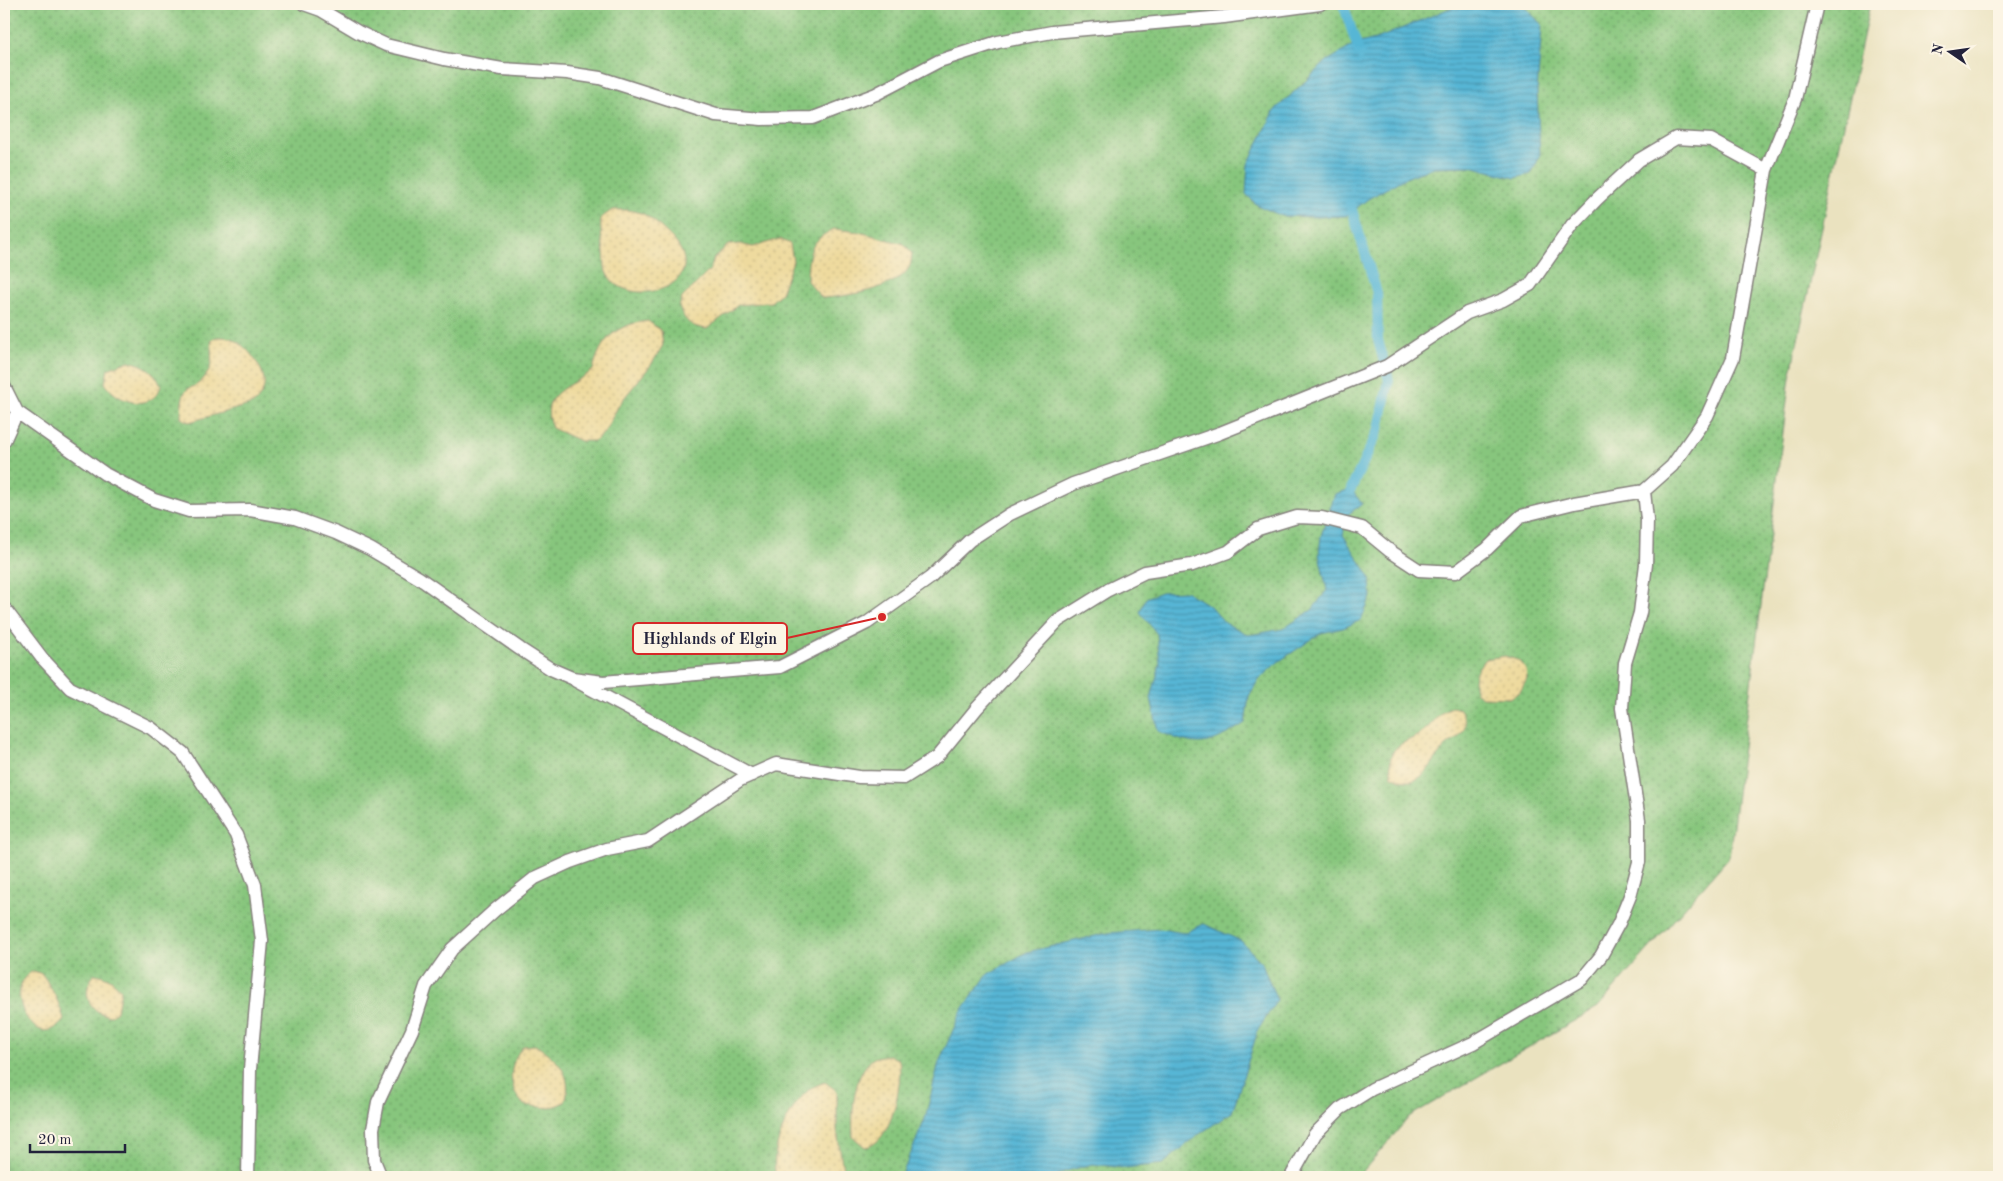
<svg xmlns="http://www.w3.org/2000/svg" width="2003" height="1181" viewBox="0 0 2003 1181" font-family="'Old Standard TT',serif">
	<style>
		.grass { fill: url(#grass-dots); stroke: #54745c }
		.sand { fill: url(#sand-dots); stroke: #887e6c }
		.water { fill: url(#water-rules); stroke: #3c6c88 }
		.lines { fill: none; stroke-linecap: round; stroke-linejoin: round }
		.stream { stroke: #57b6d5; stroke-width: 10 }
		.lane-casing { stroke: #86827d; stroke-width: 15 }
		.lane { stroke: #fff; stroke-width: 12 }
		.leader { fill: none; stroke: #d62828; stroke-width: 2 }
		.callout-dot { fill: #d62828; stroke: #fcf5e5; stroke-width: 2 }
		.callout { fill: #fcf5e5; stroke: #d62828; stroke-width: 2 }
		.callout-label { font-size: 16px; text-anchor: middle; font-weight: bold; fill: #22223b }
	</style>
	<defs>
		<pattern id="grass-dots" width="8" height="8" patternUnits="userSpaceOnUse" patternTransform="scale(1.25)"><rect width="8" height="8" fill="#87c67d"/><path d="M2 2h.1M6 6h.1" fill="none" stroke="#6ea068" stroke-width="1.8" stroke-linecap="round"/></pattern>
		<pattern id="sand-dots" width="8" height="8" patternUnits="userSpaceOnUse" patternTransform="scale(1.25)"><rect width="8" height="8" fill="#eeda9e"/><path d="M2 2h.1M6 6h.1" fill="none" stroke="#ccbb89" stroke-width="1.8" stroke-linecap="round"/></pattern>
		<pattern id="water-rules" width="6" height="5" patternUnits="userSpaceOnUse" patternTransform="scale(1.25)"><rect width="6" height="5" fill="#57b6d5"/><path d="M0 2.5h6" fill="none" stroke="#4894ae"/></pattern>
	</defs>
	<rect width="100%" height="100%" fill="#fcf5e5"/>
	<filter id="ink" filterUnits="userSpaceOnUse"><feTurbulence type="fractalNoise" baseFrequency=".02" numOctaves="2"/><feDisplacementMap in="SourceGraphic" scale="10" xChannelSelector="R" yChannelSelector="G"/><feConvolveMatrix kernelMatrix="1 2 1 2 8 2 1 2 1" color-interpolation-filters="sRGB"/></filter>
	<filter id="wash" filterUnits="userSpaceOnUse"><feTurbulence type="fractalNoise" baseFrequency=".0096" numOctaves="4" result="noise"/><feDisplacementMap in="SourceGraphic" scale="20" xChannelSelector="R" yChannelSelector="G"/><feGaussianBlur stdDeviation="1.12" result="paint"/><feColorMatrix in="noise" values="0 0 0 0 0 0 0 0 0 0 0 0 0 0 0 0 0 1.4 0 .05"/><feComposite in="paint" operator="in"/></filter>
	<g filter="url(#wash)">
		<rect width="100%" height="100%" fill="#eae2bf"/>
		<path class="grass" d="M4 4H1870L1790 377 1729 857 1598 1007 1410 1116 1358 1177H4Z"/>
		<path class="sand" d="M612 210C642 209 647 214 668 234 721 284 629 313 607 274 604 269 605 258 604 252 602 239 600 230 601 218Z
			M834 229 859 232 904 244 912 254C911 259 911 266 908 269 896 289 843 297 822 298L807 281C808 254 809 241 834 229Z
			M780 239 790 244 793 261 781 293 771 302 738 305 707 329C691 327 685 322 679 307L682 298 710 270 714 258 728 245 740 244 753 247Z
			M648 321 661 331 663 345 651 365 620 403 604 433 595 441H580L552 428C537 392 572 387 593 370 600 339 617 324 648 321Z
			M217 337C221 337 226 337 230 338 236 339 244 347 249 352 263 369 273 387 253 404L189 422 181 418C182 375 191 398 207 374 215 364 209 350 212 339Z
			M129 361C145 365 154 370 161 386 152 413 117 403 105 383L108 369Z
			M1505 656 1520 661 1526 670 1527 679 1520 692 1510 698 1482 697 1476 693C1471 679 1476 670 1485 659Z
			M1452 707 1460 709C1463 716 1468 723 1463 731 1459 738 1448 743 1443 749 1428 767 1420 792 1392 776 1384 741 1407 746 1425 730 1436 721 1437 713 1452 707Z
			M34 971 42 974C52 988 60 1004 64 1020 33 1058 0 983 34 971Z
			M95 974C107 976 113 980 121 990L117 1011 110 1016C88 1012 80 991 95 974Z
			M535 1045C557 1058 574 1075 565 1102L550 1108 524 1105C507 1086 508 1065 523 1046Z
			M889 1055 899 1060C903 1081 892 1145 865 1147L853 1137C852 1114 852 1073 874 1058 878 1056 884 1056 889 1055Z
			M825 1082 837 1091V1130L844 1177H776C769 1150 789 1106 810 1089 814 1086 820 1084 825 1082Z"/>
		<path class="water" d="M1460 4H1522L1542 25 1537 92 1540 156 1531 174 1515 178 1471 166 1434 167 1403 179 1368 199 1346 216 1319 217 1282 216 1257 205 1246 194 1248 164 1275 110 1327 61 1356 44 1379 38Z
			M1351 489 1362 504 1347 515 1343 535 1370 577 1371 597 1361 620 1343 628 1321 633 1278 662 1259 679 1249 696 1245 723C1207 747 1200 749 1158 731L1151 698 1160 664 1157 634 1140 612 1146 598 1161 592 1185 591 1210 606 1225 623 1249 635 1283 629 1312 610 1327 590 1319 554 1321 536 1335 494Z
			M1204 924 1241 941 1261 962 1277 1000 1258 1030 1232 1112 1198 1135 1163 1164 1124 1168 1093 1164 1066 1171 1054 1177H901L925 1119 939 1062 961 1012 988 974 1027 952 1108 933 1160 929 1184 933Z"/>
		<g class="lines">
			<path class="stream" d="M1343 4 1360 55
				M1350 203 1377 293 1378 340 1389 380 1379 429 1351 489"/>
		</g>
	</g>
	<g filter="url(#ink)">
		<g class="lines">
			<g class="lane-casing">
				<path id="lane" d="M304 4 321 10 358 32 386 45 444 59 502 69 567 73 600 78 716 115 762 119 813 118 876 94 939 61 998 42 1052 32 1224 17 1320 4
					M4 386 17 412 105 474 154 500 189 511 250 510 295 518 336 533 370 549 419 578 520 649 551 669 572 678 603 682 780 667 867 623 930 578 970 540 1010 514 1073 484 1220 433 1387 366 1467 313 1503 300 1530 285 1572 225 1597 199 1639 160 1676 138 1711 140 1766 170
					M4 441 17 412
					M4 608 42 658 70 688 151 728 183 753 236 835 255 885 262 941 250 1069 248 1177
					M576 681 752 775
					M381 1177 374 1160 373 1129 378 1102 412 1030 426 986 452 949 495 910 535 878 570 862 607 849 648 841 740 780 776 764 859 777 904 778 937 757 977 708 1058 621 1108 590 1145 572 1192 565 1228 552 1258 529 1297 517 1322 518 1362 528 1390 551 1419 570 1456 572 1487 549 1521 516 1574 503 1644 491 1672 466 1707 416 1733 358 1766 170 1795 99 1817 4
					M1291 1177 1315 1134 1340 1109 1372 1089 1473 1043 1582 979 1601 956 1619 923 1630 896 1639 862V820L1622 708 1625 663 1640 613 1646 564 1647 520 1644 491"/>
			</g>
			<use href="#lane" class="lane"/>
		</g>
	</g>
	<path class="leader" d="M882 617L787 638"/>
	<circle class="callout-dot" cx="882" cy="617" r="5"/>
	<rect class="callout" x="633" y="623" width="154" height="31" rx="5"/>
	<g class="callout-label">
		<text x="710" y="644">Highlands of Elgin</text>
	</g>
	<rect width="2003" height="1181" fill="none" stroke="#fcf5e5" stroke-width="20"/>
	<g transform="translate(1950 52) rotate(283)" stroke="#fcf5e5" stroke-width="4" paint-order="stroke">
	<path d="M0-4L9 19L0 12L-9 19Z" fill="#22223b"/>
	<text y="-8" font-size="14" font-weight="bold" text-anchor="middle" fill="#22223b">N</text>
	</g>
	<path d="M30 1144v8h95v-8" fill="none" stroke="#22223b" stroke-width="2.5"/>
	<text x="38" y="1144" font-size="15" fill="#22223b" stroke="#fcf5e5" stroke-width="4" paint-order="stroke">20 m</text>
</svg>
